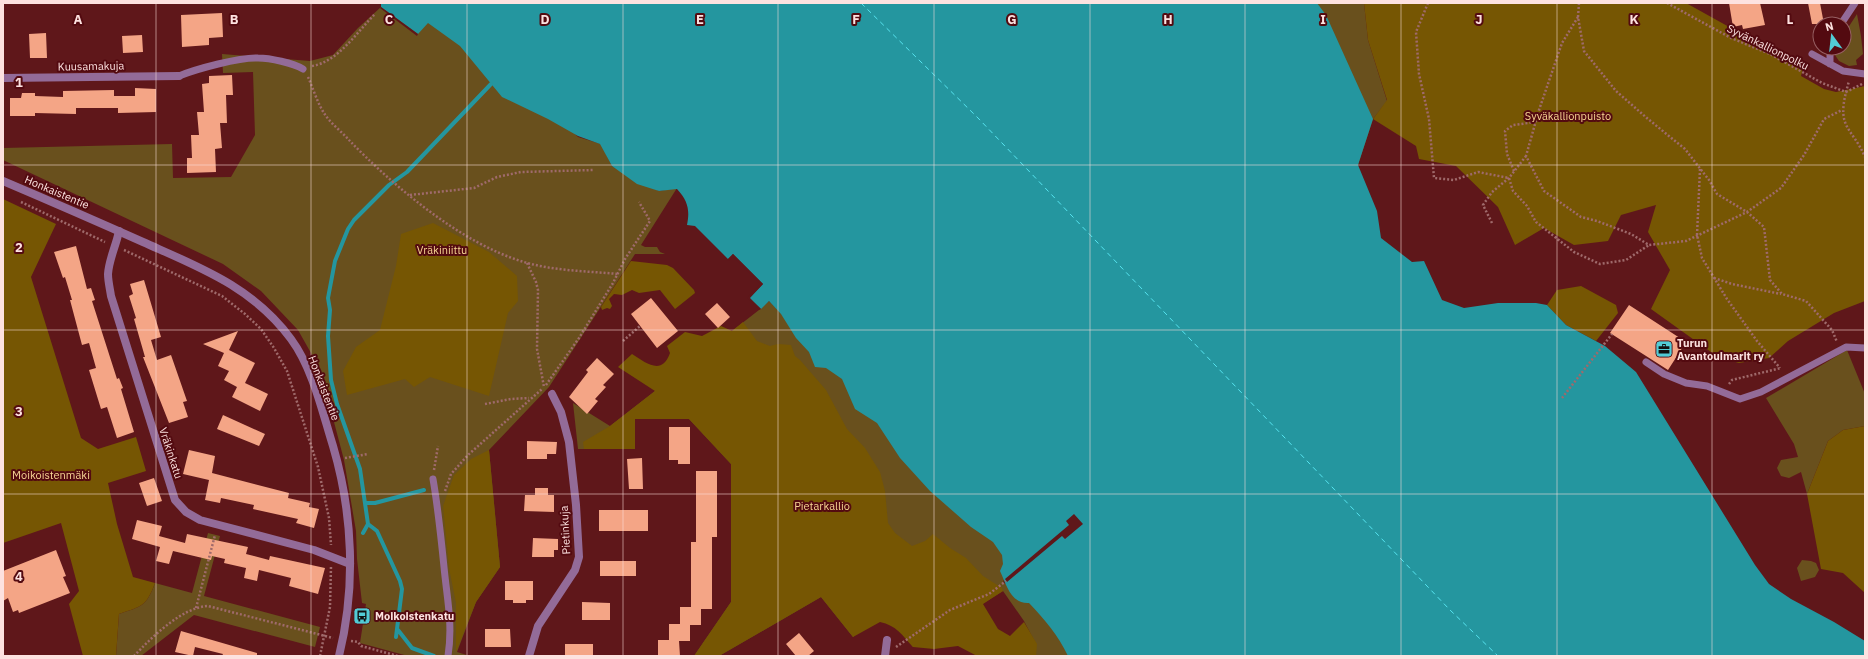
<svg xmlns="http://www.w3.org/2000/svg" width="1868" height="659" viewBox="0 0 1868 659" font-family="'IBM Plex Sans',sans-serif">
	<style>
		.green { fill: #69501d }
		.forest { fill: #765603 }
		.water { fill: #24969f }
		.pier { fill: #5f171a }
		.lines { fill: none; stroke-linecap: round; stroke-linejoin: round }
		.stream { stroke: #24969f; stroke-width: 4 }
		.ferry { stroke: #57e4f0; stroke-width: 1; stroke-dasharray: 5 4; stroke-linecap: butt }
		.building { fill: #f4a586 }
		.path { stroke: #9f6a6b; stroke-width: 2.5; stroke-dasharray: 2 2; stroke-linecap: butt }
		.service { stroke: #936b98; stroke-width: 7 }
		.minor { stroke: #936b98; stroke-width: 8 }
		.tertiary { stroke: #936b98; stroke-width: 8 }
		.grid { fill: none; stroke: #fde2e0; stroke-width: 1; stroke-opacity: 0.55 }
		.labels { text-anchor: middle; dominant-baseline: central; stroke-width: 4; stroke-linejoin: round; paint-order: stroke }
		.street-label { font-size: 11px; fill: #fde2e0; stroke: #530a10 }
		.park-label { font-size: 11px; fill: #f7d594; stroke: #530a10 }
		.poi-label { font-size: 11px; font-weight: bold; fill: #fde2e0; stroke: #530a10; text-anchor: start }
		.grid-label { font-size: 13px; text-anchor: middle; font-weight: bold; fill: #fde2e0; stroke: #530a10; stroke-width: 4; stroke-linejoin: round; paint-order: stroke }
	</style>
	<rect width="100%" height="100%" fill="#5f171a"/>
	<path class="green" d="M381 3H446L578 137 601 144 612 166 659 191 677 188 641 245 645 247H657L660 252 665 254H635L549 387 489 450 500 567 476 602 457 652 470 656H408L360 643 366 604 362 603 357 559 356 531 344 460 320 369 298 330 261 291 223 264 3 160V148L172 144 173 178 231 177 255 135 253 72 223 73 222 54 310 61 333 55 358 28 381 7Z
		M1263 3H1364L1368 40 1387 101 1373 119 1358 165Z
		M1857 14 1861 36 1863 54 1856 60 1857 65 1849 66 1839 61 1835 55 1836 48H1844V34Z
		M769 301 1024 563 1003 581 1005 584 1024 568 1089 656H1036V644L1024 621 1003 591 913 647 884 611 853 637 821 597 719 656H694L731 602V464L689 419H635V449H578L573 403 610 426 759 310Z
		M1847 350 1865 394V426L1843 430 1828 441 1807 494 1801 472 1789 478 1781 476 1777 468 1781 460 1798 457 1794 444 1766 398Z
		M208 533 220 536 204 596 320 627 315 647 194 615 141 656H116L119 614C142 606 146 607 155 583L192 593Z
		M1802 560 1811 561 1816 563 1819 570 1815 577 1801 581 1797 568Z"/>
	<path class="forest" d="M1364 3H1686L1803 68 1801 76 1824 89 1836 92 1865 86V301L1834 313 1788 341 1769 358 1739 363 1718 357 1651 309 1670 270 1648 232 1656 205 1621 215 1608 241 1574 245 1544 228 1515 245 1498 207 1456 166 1419 159 1416 146 1373 119 1387 100 1368 40Z
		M3 199 56 224 31 277 81 438 98 449 136 437 146 471 108 483 117 524 133 577 155 583C146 607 142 606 119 614L116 656H83L69 604 79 591 61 523 3 543Z
		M433 223 489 252 517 276 518 301 508 313 489 396 430 377 414 387 405 379 347 395 343 371 356 347 380 330 396 266 401 234Z
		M631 261 667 265 673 268 694 290 695 293 675 309 660 290 639 293 632 290 622 295 614 294 609 299 612 306 610 309 607 308 602 310 601 307Z
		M1581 286 1616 305 1618 313 1596 341 1566 325 1547 305 1557 290Z
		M743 322 757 341 770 346 778 344 791 345 795 356 800 360 826 390 847 429 865 448 880 472 885 491 888 523 895 533 912 546 925 541 933 534 950 548 966 558 983 576 1002 588 1003 591 983 604 998 629 1010 636 1024 622 1037 644 1036 656H977L958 646 934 649 913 647C903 636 896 625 880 622L853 637 821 597 719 656H694L731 602V464L689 419H635V449H584L583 442 610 426 655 391 618 367 632 354C646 363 662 376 670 353L667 346 685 332 702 336 721 326 732 331Z
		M1865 426V593L1843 573 1821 569 1807 494 1828 441 1843 430Z
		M489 450 500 567 476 602 456 652V603L449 568 443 506 454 475 471 459Z"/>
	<path class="water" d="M381 3H1317L1326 15 1373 119 1358 165 1377 211 1381 238 1412 262 1424 261 1442 300 1464 308 1498 303H1536L1547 305 1566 325 1605 346 1636 372 1755 565 1769 584 1791 599 1834 622 1865 641V656H1068C1058 635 1045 620 1029 603 1011 604 1007 586 1000 571L1003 564 1002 555 993 542 971 527 930 491 900 458 877 423 855 409 842 379 826 368 815 367 809 352 796 338 781 314 769 301 761 309 749 298 763 284 733 254 728 259 695 226 687 225C690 210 688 201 677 189L659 191 637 184 612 166 600 144 578 136 548 119 502 97 460 46 428 23 418 34 381 7Z"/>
	<path class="pier" d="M381 7 418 34 417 36 380 8Z
		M733 254 763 284 750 298 761 309 759 310 747 298 760 284 733 257 729 261 727 260Z
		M1074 514 1083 524 1065 539 1062 536 1007 582 1005 579 1069 525 1066 521Z"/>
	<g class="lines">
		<path class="stream" d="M365 503H375L424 490
			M363 533 368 524
			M398 630 412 648 434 656
			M396 637 402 589 400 581 377 531 368 524 360 469 337 404 331 380 328 336 330 310 328 298 335 261 348 229 354 220 389 185 407 172 491 84"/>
		<path class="ferry" d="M861 3 978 118 1450 610 1498 656"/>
	</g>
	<path class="building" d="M1729 3H1760L1765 25 1743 29 1742 25 1733 27Z
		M1808 3H1820L1824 24H1812Z
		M222 13 223 37 209 38V45L182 47 181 15Z
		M46 33 47 58H30L29 34Z
		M142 35 143 52 123 53 122 36Z
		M232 75 233 95H226L227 123H220L222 148 215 149 216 172 187 173V158H192L191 135H199L197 112H204L202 84 209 83V76Z
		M135 88 156 89V112L118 113V108H76V114L35 113V116H10V98H21L22 93H35V96L63 97V91L114 90V96H135Z
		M76 246 87 289 91 288 95 300 92 301 117 379 119 378 123 388 121 389 134 432 117 438 107 407 101 409 89 370 96 368 89 343 82 345 70 300H72L65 277 63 278 54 252Z
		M144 280 161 337 151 340 157 360 171 355 187 401 183 402 188 417 169 423 143 357H145L134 319 136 318 129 296 133 294 130 284Z
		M651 298 678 331 657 348 631 314Z
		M717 303 730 317 718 328 705 314Z
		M1629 305 1686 342 1668 370 1610 333Z
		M238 331 229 350 255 363 245 383 268 394 260 411 232 397 237 387 224 380 229 371 218 366 224 353 203 344Z
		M597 358 614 374 603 385 606 387 595 399 598 401 587 414 569 397 588 372 586 370Z
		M223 415 265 434 259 446 217 429Z
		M669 427H690V464H678V460H669Z
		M527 441 557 442 556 454H547V459H527Z
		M189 450 215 456 212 473 289 493 288 498 310 503 309 507 319 509 314 528 296 523 298 519 253 509 254 505 221 498 220 503 205 500 209 480 183 474Z
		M642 458 643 489H629L627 459Z
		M696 471H717V537H712V609H701V625H690V641H679L680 656H658V640H669V624H680V607H691V542H696Z
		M154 478 162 501 147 506 139 483Z
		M535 488H548V495H554V512L524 511 525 495H535Z
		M599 510H648V531H599Z
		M137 520 162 526 159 536 185 543 187 534 248 547 246 554 269 560 270 556 325 568 318 594 289 586 291 578 259 570 257 581 244 578 246 568 224 563 225 559 212 556 211 560 173 551 169 564 156 561 160 547 132 539Z
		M533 538 558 539V550H554V557H532Z
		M56 550 66 576 63 577 70 593 19 613 18 610 13 612 8 598 3 601V571Z
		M600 561H636V576H600Z
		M505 581H533V600H526V603H513V600H505Z
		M582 602 610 603V620H582Z
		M485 629H510L511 647H485Z
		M181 631 257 653V656H222L223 654 195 647 193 656 175 652Z
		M799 633 814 651 808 656H796L786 644Z
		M565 644H593V656H565Z"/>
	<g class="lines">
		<path class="path" d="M1428 3 1416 32 1419 74 1429 119 1434 178 1454 180 1478 172 1509 178 1513 191 1527 206 1536 222 1574 252 1600 264 1626 260 1649 245
			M1579 3 1578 17 1584 51 1616 91 1648 119 1685 149 1709 180 1717 194 1747 212 1764 227 1770 280 1782 294 1806 301 1832 330 1837 342
			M1667 3 1731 38 1770 54 1822 83 1846 92 1849 81
			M1578 17 1562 43 1539 110 1526 156 1544 191 1581 217 1597 221 1631 234 1649 245 1686 241 1747 212 1781 188 1804 155 1824 119 1842 110
			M312 66C338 62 357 32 375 14
			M308 77C313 88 317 102 324 113 330 123 341 131 349 140 393 186 462 244 524 262 554 271 587 271 618 274
			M1862 84 1846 92C1837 129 1852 127 1865 157
			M1700 169 1697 235 1702 258 1727 299 1757 341 1780 368
			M1514 171 1507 154 1505 131 1513 125 1536 122
			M410 195 474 188 497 177 521 172 594 170
			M21 202 105 242
			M1492 223 1483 205 1492 192 1509 178 1526 156
			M124 250 222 296 245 314 261 329 274 348 287 371 318 467 329 518 331 545
			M527 263 536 282 538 290 537 349 544 387
			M1714 278 1732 284 1781 294
			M623 341 640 326
			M1729 384 1732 380 1781 368
			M546 385 579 338 613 283 625 259 650 221 639 202
			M1562 398 1612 334
			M485 404 511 399 529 398
			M345 458 368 454
			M434 470 438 446
			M445 491 451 474 468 455 542 389
			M196 608 215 535
			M351 641 358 642 361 646 398 656
			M896 647 950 610 989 594 1006 581
			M134 656C151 638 182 607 208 606L333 638
			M320 656 330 607 331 566"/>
		<path class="service" d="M1841 24 1855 3
			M1812 54 1843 71 1865 74
			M1830 64V48
			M179 76C196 69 240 57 258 58 270 58 293 63 303 69
			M1646 362 1664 374 1686 383 1707 386 1740 399 1761 392 1846 347 1865 348
			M433 479C438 508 441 537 444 567 447 599 453 624 448 656"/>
		<path class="minor" d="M3 78 179 76
			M119 231C116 246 109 259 108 274 108 281 110 289 111 296L175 500 186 512 200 520 314 550 350 564
			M529 656 538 626 575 570 579 557 576 505 569 442 561 412 552 394
			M885 656 887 640"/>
		<path class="tertiary" d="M3 181C50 201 96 221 143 242 199 267 253 287 291 339 313 369 322 411 333 446 353 514 356 587 339 656"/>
	</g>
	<path class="grid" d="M156 3V656M311 3V656M467 3V656M623 3V656M778 3V656M934 3V656M1090 3V656M1245 3V656M1401 3V656M1557 3V656M1712 3V656M3 165H1865M3 330H1865M3 494H1865"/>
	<defs>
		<g id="office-square" transform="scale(0.9)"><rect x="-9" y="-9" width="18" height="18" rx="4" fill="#52ccd6" stroke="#530a10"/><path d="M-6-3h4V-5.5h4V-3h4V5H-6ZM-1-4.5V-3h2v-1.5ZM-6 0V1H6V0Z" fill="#111"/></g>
		<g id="bus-square" transform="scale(0.9)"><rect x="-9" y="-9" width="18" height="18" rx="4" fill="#52ccd6" stroke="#530a10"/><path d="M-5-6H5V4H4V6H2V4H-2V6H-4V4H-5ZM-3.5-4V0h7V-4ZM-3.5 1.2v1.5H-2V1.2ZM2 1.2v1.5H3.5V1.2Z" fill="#111"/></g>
	</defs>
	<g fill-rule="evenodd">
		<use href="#office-square" x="1664" y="349"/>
		<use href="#bus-square" x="362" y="616"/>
	</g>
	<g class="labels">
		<g class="street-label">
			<text transform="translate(1768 47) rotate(26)">Syvänkallionpolku</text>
			<text transform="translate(91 66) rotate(-1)">Kuusamakuja</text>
			<text transform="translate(57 192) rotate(23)">Honkaistentie</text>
			<text transform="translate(324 388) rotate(69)">Honkaistentie</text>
			<text transform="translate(171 453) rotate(72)">Vräkinkatu</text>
			<text transform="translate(565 530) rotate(-93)">Pietinkuja</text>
		</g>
		<g class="park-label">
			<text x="1568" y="116">Syväkallionpuisto</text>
			<text x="442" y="250">Vräkiniittu</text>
			<text x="51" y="475">Moikoistenmäki</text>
			<text x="822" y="506">Pietarkallio</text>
		</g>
		<g class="poi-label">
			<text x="1677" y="343">Turun<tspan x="1677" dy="13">Avantouimarit ry</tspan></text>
			<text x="375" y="616">Moikoistenkatu</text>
		</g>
	</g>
	<g class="grid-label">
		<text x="78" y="24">A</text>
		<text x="234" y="24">B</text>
		<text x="389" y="24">C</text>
		<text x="545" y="24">D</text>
		<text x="700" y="24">E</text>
		<text x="856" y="24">F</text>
		<text x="1012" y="24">G</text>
		<text x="1168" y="24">H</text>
		<text x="1323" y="24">I</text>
		<text x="1479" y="24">J</text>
		<text x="1634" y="24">K</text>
		<text x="1790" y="24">L</text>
		<text x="19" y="87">1</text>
		<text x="19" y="252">2</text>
		<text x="19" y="416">3</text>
		<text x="19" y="581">4</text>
	</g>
	<rect width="1868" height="659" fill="none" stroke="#fde2e0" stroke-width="8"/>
	<g transform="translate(1832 36) rotate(345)"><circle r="19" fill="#530a10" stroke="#976063"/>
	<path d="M0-3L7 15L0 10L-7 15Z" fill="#52ccd6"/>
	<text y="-6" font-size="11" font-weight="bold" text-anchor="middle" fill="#fde2e0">N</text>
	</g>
</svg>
